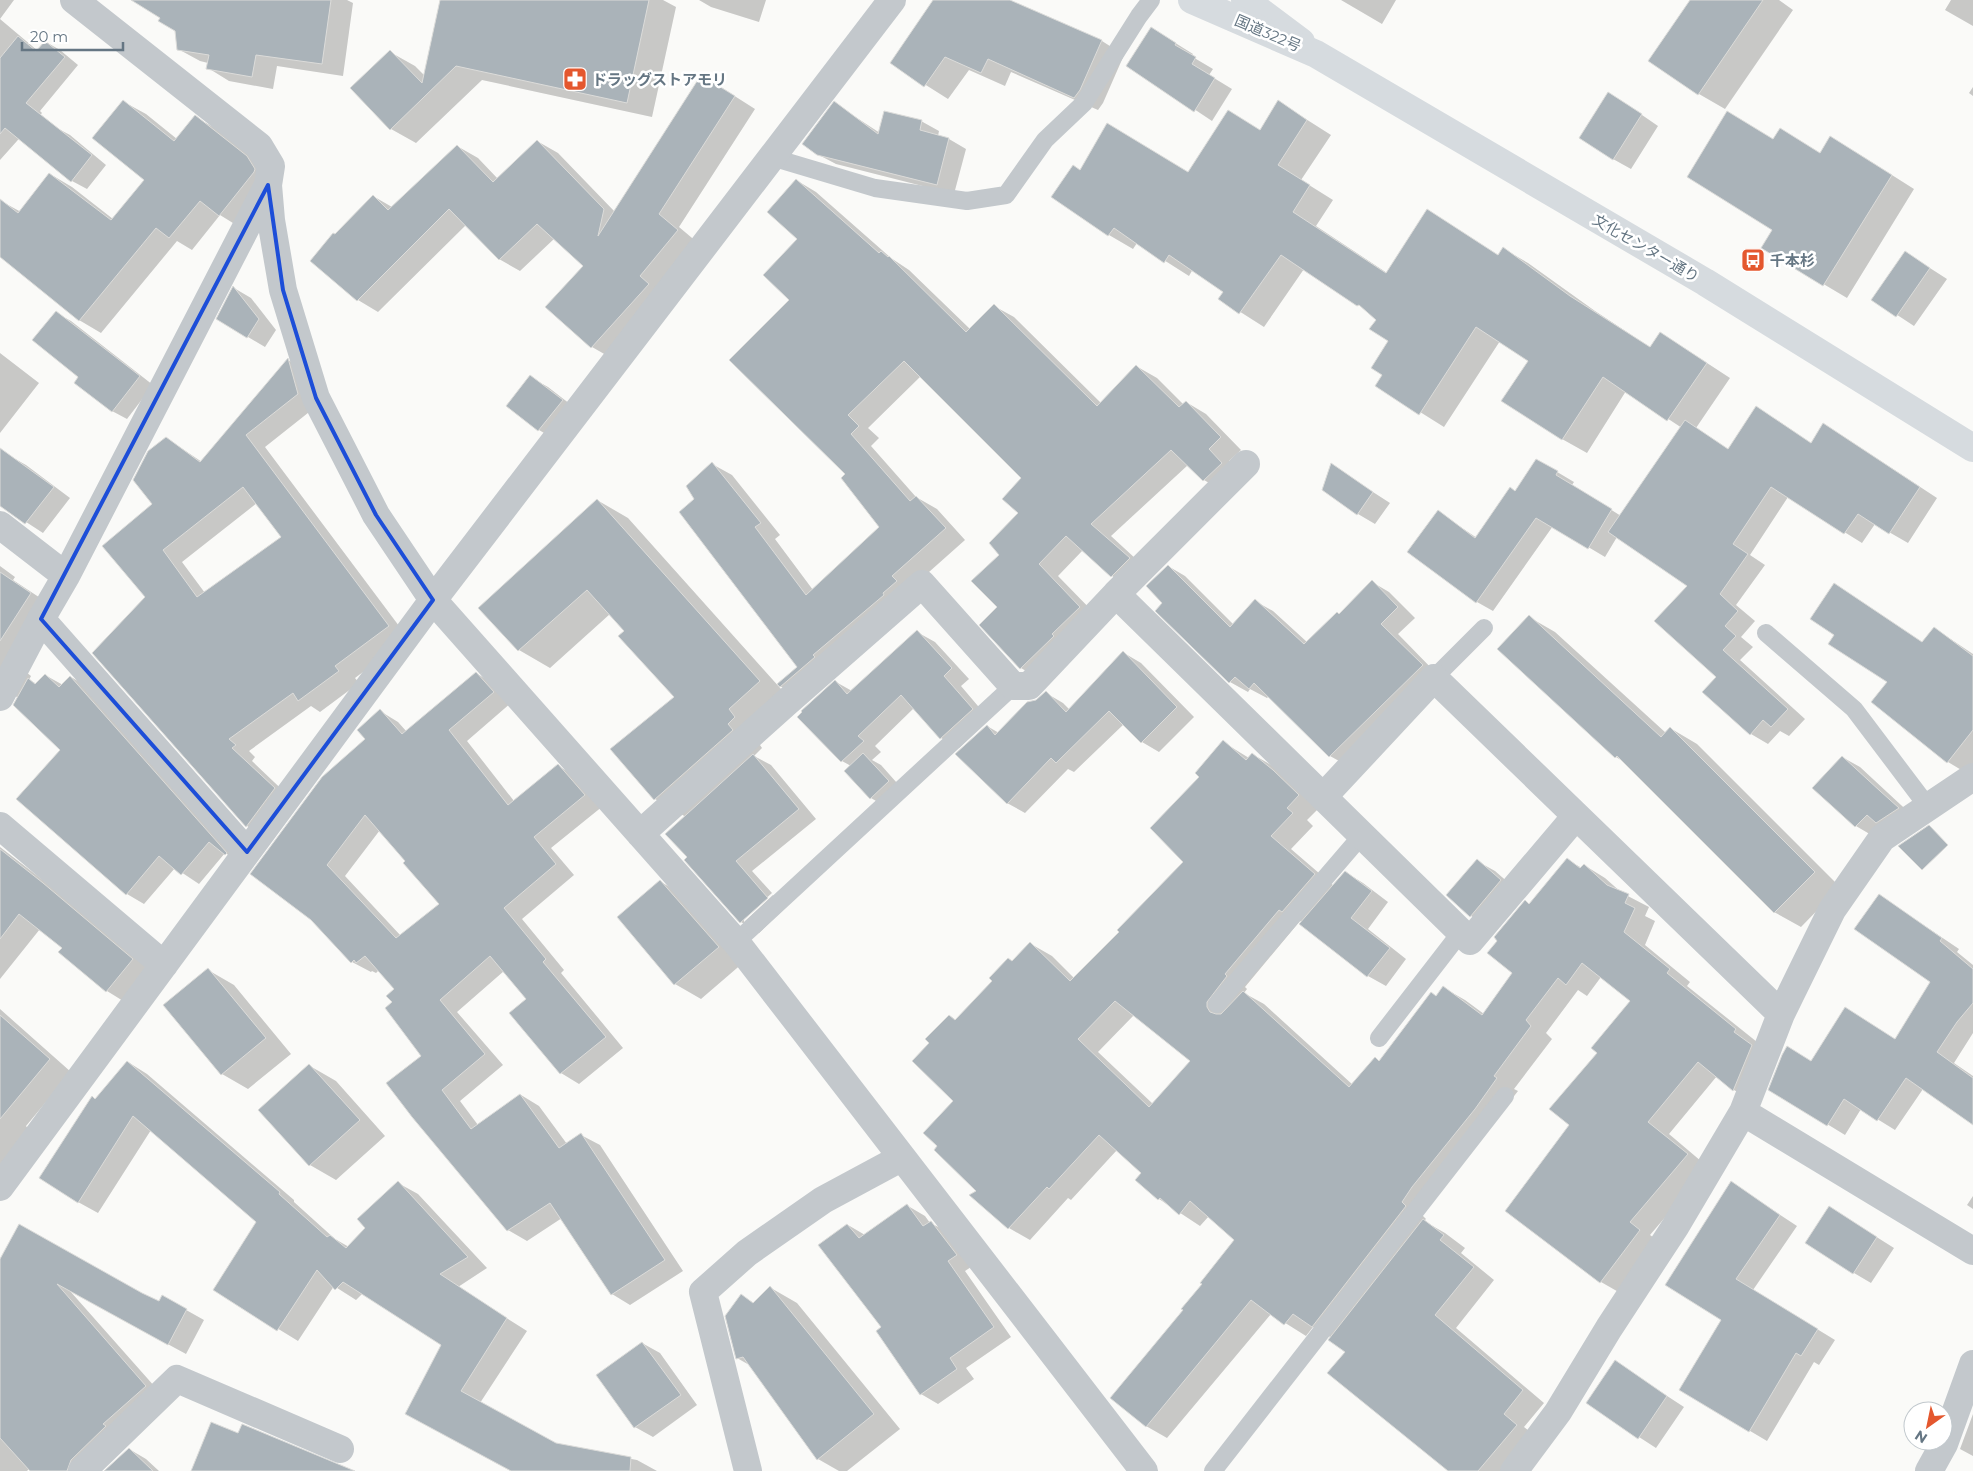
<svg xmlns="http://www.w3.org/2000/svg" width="1973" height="1471" viewBox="0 0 1973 1471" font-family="Montserrat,'Noto Sans JP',sans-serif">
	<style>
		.shadow { fill: #0003; fill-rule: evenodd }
		.building { fill: #aab3b9; stroke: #dcdcda; fill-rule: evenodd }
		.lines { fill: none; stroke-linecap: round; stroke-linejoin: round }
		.service { stroke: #c3c8cc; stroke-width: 18 }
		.minor { stroke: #c3c8cc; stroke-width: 28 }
		.secondary { stroke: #d6dbdf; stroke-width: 28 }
		.trunk { stroke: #d6dbdf; stroke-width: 28 }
		.marked { fill: none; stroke: #1d4ed8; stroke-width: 4; stroke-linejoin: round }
		.labels { text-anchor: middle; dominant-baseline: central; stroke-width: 5; stroke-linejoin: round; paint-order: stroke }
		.street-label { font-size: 15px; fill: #657683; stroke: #fff }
		.poi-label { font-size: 15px; font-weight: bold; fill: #657683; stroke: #fff; text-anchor: start }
	</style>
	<rect width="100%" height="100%" fill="#fafaf8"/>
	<path class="shadow" d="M0 0H14L0 19Z
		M133 0H347L353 3 343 76 277 66 273 89 229 81 208 68V63L200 61 178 49 176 30 161 17Z
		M441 0H663L676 7 652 117 482 80 416 143 391 129 390 52 415 66 425 76Z
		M699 0H766L759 22 711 7Z
		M935 0H1007L1102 41 1124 55 1103 103 1098 110 1011 72 1005 86 969 70 948 99 891 63Z
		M1341 0H1396L1382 24Z
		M1691 0H1779L1793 10 1725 109 1699 94 1650 61Z
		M1951 0H1973V26L1945 10Z
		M0 19 38 51 46 42 60 50 78 65 40 111 42 113 0 160Z
		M1169 39 1193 54 1191 56 1213 69 1209 75 1232 89 1212 121 1128 65Z
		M1973 87V96L1969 93Z
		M722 88 755 109 679 227 698 243 613 359 592 347 547 307 585 266 555 238 520 271 499 259 466 225 378 312 358 300 335 235 373 196 392 207 457 146 478 158 498 179 537 141 558 153 615 212Z
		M124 102 146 114 177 139 195 117 217 129 269 171 241 228 220 215 192 250 177 241 101 333 79 320 0 256V203L1 201 21 212 50 174 72 187 113 219 146 180Z
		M1279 102 1331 135 1301 180 1333 200 1316 226 1387 273 1499 256 1504 249 1528 263 1595 311 1651 348 1661 333 1730 378 1696 428 1729 450 1774 418 1812 444 1841 435 1937 498 1908 543 1875 524 1862 543 1788 497 1750 555 1765 565 1736 605 1755 621 1741 637 1753 647 1740 660 1805 719 1789 736 1780 731 1768 744 1751 734 1717 677 1689 585 1617 537 1605 557 1553 526 1493 611 1477 602 1409 552 1438 512 1477 538 1516 492 1537 460 1574 482 1572 485 1621 516 1682 428 1626 391 1587 453 1562 439 1529 360 1500 341 1444 427 1377 385 1384 374 1390 341 1378 320 1368 311 1304 269 1264 327 1220 299 1225 292 1193 269 1189 276 1137 243 1133 249 1109 235 1053 196 1080 171 1189 173 1229 111 1261 131Z
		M834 103 880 133 921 121 939 131 938 136 949 139 966 149 954 194 836 164 817 154Z
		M1626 104 1658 126 1631 169 1613 159Z
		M55 127 70 135 106 165 87 189 72 181Z
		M1781 130 1821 154 1854 151 1914 189 1847 298 1763 248 1774 230V140Z
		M796 180 816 192 891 258 909 270 970 329 994 306 1014 317 1101 403 1136 366 1157 378 1184 405 1186 402 1206 414 1241 450 1229 461 1242 475 1224 492 1204 480 1188 465 1111 536 1149 571 1132 588 1112 576 1083 550 1058 576 1100 619 1041 680 1021 668 981 625 999 607 1001 555 1020 513 1023 478 921 376 868 428 879 438 871 446 916 497 937 509 965 540 911 588 801 698 778 685 799 668 696 499 712 464 732 475 780 535 775 539 813 590 881 527 847 474 791 300 799 239Z
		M1905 252 1947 279 1914 326 1873 299Z
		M234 288 251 298 276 330 265 347 218 319Z
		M56 313 71 321 153 385 127 419 112 411 80 377Z
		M0 353 39 383 0 433Z
		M288 360 308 371 318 405 265 447 408 638 355 678 359 683 320 712 311 706 249 751 255 757 252 761 294 801 267 838 247 826 94 653 147 597 154 505 166 438 202 462ZM257 503 282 537 205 593 182 562Z
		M530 377 548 387 579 411 556 440 539 430Z
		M8 455 26 465 70 498 43 533 0 505V466Z
		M1331 465 1390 503 1375 524 1358 514 1324 489Z
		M597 500 628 518 790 699 758 742 762 748 754 756 771 765 816 819 752 871 772 893 744 918V922L773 895 785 908 759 933 741 922 686 860 689 858 686 817 655 799 611 749 676 698 625 631 610 614 550 668 519 650 480 608Z
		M0 566 15 577 13 580 60 611 22 669 31 676 29 680 37 684 45 675 63 685 71 677 88 687 244 864 225 853 199 884 175 868 144 904 127 894 18 799 61 750 19 698 15 696 4 710 0 707Z
		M1168 566 1185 576 1234 625 1255 601 1273 611 1307 642 1339 615 1372 582 1389 592 1415 618 1398 634 1439 676 1348 766 1330 756 1269 696 1267 698 1250 689 1248 692 1230 682 1157 611 1164 603Z
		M1529 617 1555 632 1666 733 1670 728 1697 744 1840 887 1801 927 1774 912 1624 762 1616 757Z
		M1934 628 1973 654V767L1968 774 1948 762 1872 702Z
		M917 632 935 642 969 679 961 686 989 719 959 748 941 738 914 708 875 746 881 752 872 760 881 765 905 792 888 808 871 798 851 766 842 761 799 717 836 682 852 691Z
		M1124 653 1141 663 1194 717 1159 752 1142 742 1124 724 1074 772 1068 769 1025 813 1007 803 987 726 999 733 1046 693 1063 703 1070 710Z
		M476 673 494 684 511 703 467 741 514 801 558 766 576 776 603 806 551 848 574 875 522 919 564 970 561 973 623 1048 579 1084 561 1073 528 999 504 971 457 1012 503 1065 460 1101 478 1125 521 1095 539 1106 567 1144 581 1135 600 1145 683 1271 630 1305 612 1294 562 1218 527 1241 508 1230 394 1003 395 989 379 970 376 973 372 971 371 972 352 962 312 919 252 874 367 739 380 711 398 722 407 732ZM380 830 407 861 441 905 401 936 345 876Z
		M1223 742 1249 758 1252 754 1273 766 1319 808 1307 820 1313 826 1291 849 1334 886 1345 872 1363 883 1388 902 1368 929 1406 959 1386 986 1368 976 1301 924 1303 922 1300 921 1245 987 1247 989 1244 993 1264 1004 1353 1085 1375 1058 1380 1062 1444 988 1465 1000 1484 1014 1513 973 1530 905 1567 860 1582 868 1584 865 1605 878 1622 893 1649 907 1645 916 1655 921 1645 945 1690 982 1687 986 1757 1042 1754 1102 1734 1090 1717 1076 1669 1134 1708 1167 1650 1235 1661 1243 1622 1294 1601 1282 1506 1211 1570 1125 1599 1052 1632 1001 1601 977 1587 996 1578 990 1546 1033 1552 1039 1514 1089 1518 1091 1422 1215 1426 1219 1424 1221 1445 1233 1465 1248 1461 1253 1494 1280 1456 1328 1544 1403 1524 1427 1538 1438 1510 1471H1450L1332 1338 1313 1327 1306 1336 1271 1314 1167 1438 1146 1426 1184 1310 1236 1240 1209 1216 1200 1226 1159 1199 1143 1173 1117 1150 1071 1200 1068 1198 1030 1240 1009 1228 978 1191 955 1101 931 1043 950 1016 956 1020 1031 944 1052 956 1074 978 1121 932 1185 862 1201 777ZM1134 1015 1191 1061 1153 1104 1098 1052Z
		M1842 757 1860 767 1915 818 1873 836 1856 826Z
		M0 847 65 897 154 973 128 1004 107 991 64 948 40 929 0 979Z
		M1477 861 1495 871 1518 891 1488 926 1471 916Z
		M661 882 687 897 744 962 701 999 675 984Z
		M1879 895 1959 949 1957 952 1973 965V1033L1954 1063 1973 1076V1124L1923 1089 1895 1130 1861 1109 1845 1135 1770 1089 1812 1062 1896 1040 1932 982Z
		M208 970 234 985 291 1054 248 1089 222 1074Z
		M0 1009 71 1072 26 1126 29 1130 0 1165Z
		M128 1062 147 1074 294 1200V1202L335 1239 349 1247 367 1228 398 1183 418 1194 487 1268 458 1287 527 1331 480 1403 555 1445 637 1460 657 1471H511L426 1425 443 1345 363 1293 356 1300 334 1286 298 1341 215 1290 258 1222 151 1130 98 1213 78 1202 96 1100Z
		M310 1066 336 1081 385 1136 336 1180 310 1165 260 1110Z
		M1732 1183 1797 1226 1753 1290 1835 1340 1819 1365 1814 1362 1767 1441 1681 1390 1723 1320Z
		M1973 1196V1209L1967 1205Z
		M908 1206 925 1216 930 1223 949 1232 974 1265 965 1271 1011 1337 966 1368 974 1379 938 1404 921 1394 882 1328 848 1225 865 1235Z
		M1829 1207 1894 1248 1871 1283 1854 1273Z
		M0 1262 141 1294 159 1302 163 1297 204 1320 186 1354 70 1291 163 1396 87 1471H31L29 1469 27 1471H0Z
		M771 1288 797 1303 900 1429 847 1471H839L818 1459 751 1366 737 1358 741 1296 754 1303Z
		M642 1343 660 1353 697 1405 653 1437 635 1427 598 1375Z
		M1615 1362 1684 1407 1656 1448 1639 1437Z
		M1973 1414V1456L1960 1449Z
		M129 1449 146 1459 159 1471H106Z"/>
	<path class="building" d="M131 0H331L322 64 256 55 252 77 206 69 209 55 177 50 175 31 158 21 160 18Z
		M440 0H649L627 103 456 66 390 130 350 88 390 50 422 83Z
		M933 0H1010L1102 40 1080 90 1074 98 988 59 981 73 945 57 924 87 890 63Z
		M1690 0H1763L1698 95 1648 61Z
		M1151 27 1176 43 1175 45 1196 57 1192 64 1215 78 1194 112 1126 66Z
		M18 36 36 51 45 41 65 57 26 103 92 155 71 182 5 128 0 134V58Z
		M701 75 735 96 659 214 678 230 640 276 649 284 591 348 545 307 583 266 537 224 499 260 449 209 357 301 310 261 333 233 335 234 373 195 388 210 457 145 493 182 537 140 604 209 598 236Z
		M1608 92 1642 114 1613 160 1579 138Z
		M123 100 174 141 195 115 247 156 255 169 254 172 219 216 200 201 169 238 156 228 79 321 0 257V199L18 213 49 173 111 220 144 180 92 138Z
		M1278 100 1307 120 1278 165 1310 185 1293 212 1386 273 1427 209 1498 255 1503 247 1570 296 1650 347 1660 332 1707 363 1667 421 1603 377 1562 440 1501 401 1528 361 1476 327 1419 415 1375 386 1382 375 1371 368 1388 341 1369 329 1376 320 1359 305 1357 306 1281 255 1239 314 1218 299 1223 292 1169 255 1164 263 1114 228 1108 236 1051 197 1073 165 1080 170 1107 123 1188 172 1228 110 1260 130Z
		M834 101 878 134 884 111 922 120 920 130 949 138 937 185 817 155 802 144Z
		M1727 111 1773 139 1780 128 1820 153 1830 136 1892 175 1823 286 1761 248 1772 230 1687 177Z
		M796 179 879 253 881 251 888 257 889 256 966 332 994 304 1097 406 1136 365 1179 407 1186 401 1221 437 1209 449 1222 463 1203 481 1171 450 1091 524 1130 558 1111 577 1066 536 1039 564 1080 607 1052 634 1054 636 1020 669 979 625 997 607 971 581 999 555 989 543 1018 513 1002 499 1021 478 904 361 848 415 859 426 851 434 910 501 916 496 946 528 892 576 897 581 883 593 884 595 813 655 815 657 780 687 777 684 797 667 679 512 694 499 686 486 712 462 761 523 755 527 806 595 879 527 841 478 845 474 729 360 789 300 763 275 797 239 767 212Z
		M1905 251 1930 268 1896 317 1871 300Z
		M233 286 259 319 247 338 216 319Z
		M56 311 140 376 112 412 74 383 78 377 32 340Z
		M288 358 298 394 246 435 389 626 335 666 339 671 298 701 293 693 229 739 236 745 232 748 275 788 246 827 92 653 145 597 102 546 152 504 133 480 148 451 166 437 200 462ZM243 487 281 537 197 597 163 550Z
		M530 375 563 400 538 431 506 406Z
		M1756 406 1811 443 1823 423 1920 487 1889 534 1858 514 1844 534 1771 487 1733 544 1748 554 1720 594 1738 611 1725 626 1736 636 1723 650 1788 709 1771 727 1763 720 1750 735 1702 692 1716 677 1654 621 1687 586 1608 532 1685 420 1728 449Z
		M0 448 54 487 25 524 0 506Z
		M1536 459 1558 471 1556 475 1612 509 1588 549 1536 518 1476 603 1407 552 1438 510 1475 538 1510 487 1515 491Z
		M1331 463 1373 492 1357 515 1322 490Z
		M597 499 760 681 729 709 735 717 728 724 733 730 654 800 610 749 674 697 618 636 624 631 587 590 518 651 478 608Z
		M1168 565 1230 627 1255 599 1304 644 1337 612 1339 614 1372 580 1398 607 1381 624 1423 665 1329 757 1254 683 1249 689 1235 677 1229 683 1155 611 1162 603 1146 586Z
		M0 572 31 593 0 641Z
		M1834 583 1922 642 1934 627 1973 656V730L1947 763 1871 702 1887 682 1828 644 1834 635 1810 619Z
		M1529 615 1661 737 1670 727 1815 872 1774 913 1617 756 1615 758 1497 649Z
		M917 630 952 668 944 676 973 709 940 739 901 695 858 736 864 741 841 762 797 717 802 712 801 711 835 680 847 694Z
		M1123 651 1177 707 1141 743 1109 711 1056 763 1051 758 1007 804 955 754 987 725 995 735 1027 702 1036 700 1046 691 1066 712Z
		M476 672 494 692 449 730 508 805 558 764 585 795 534 837 556 864 504 908 546 959 543 962 606 1037 560 1074 509 1013 526 999 490 956 440 1000 485 1054 442 1090 471 1129 520 1094 559 1148 581 1133 665 1260 611 1295 550 1203 507 1231 412 1117 386 1083 421 1056 385 1008 392 1002 386 996 394 989 365 956 356 963 354 960 351 963 311 920 250 874 322 777 365 739 357 730 380 709 402 734ZM365 815 405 861 403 863 439 904 396 938 327 865Z
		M45 674 59 687 70 676 227 853 225 855 209 842 181 875 159 856 126 895 16 799 60 750 13 705 28 678 35 684Z
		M1223 740 1246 760 1252 753 1273 770 1299 795 1287 808 1293 813 1271 836 1315 874 1282 912 1279 910 1225 974 1227 976 1207 1002V1007L1210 1012 1216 1014H1221L1243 991 1349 1087 1375 1057 1379 1061 1431 992 1436 996 1443 986 1482 1015 1512 973 1487 953 1497 941 1494 937 1525 900 1529 904 1567 858 1580 868 1584 864 1607 885 1629 894 1625 903 1635 908 1624 932 1670 969 1667 973 1736 1029 1734 1032 1752 1045 1733 1091 1698 1062 1648 1122 1688 1154 1630 1222 1640 1230 1600 1283 1505 1211 1569 1125 1549 1109 1597 1053 1591 1048 1630 1001 1582 963 1566 985 1558 978 1526 1020 1531 1026 1494 1076 1497 1078 1475 1109 1412 1187 1402 1202 1406 1206 1312 1327 1293 1314 1284 1325 1251 1300 1146 1427 1110 1398 1183 1310 1181 1309 1202 1284 1200 1283 1234 1240 1190 1201 1179 1215 1160 1198 1158 1200 1135 1180 1141 1173 1099 1135 1049 1189 1047 1187 1008 1229 969 1195 976 1191 934 1150 937 1146 923 1133 953 1101 912 1061 929 1043 925 1039 949 1015 955 1020 992 981 989 978 1008 958 1012 961 1030 942 1070 981 1119 932 1117 930 1183 862 1150 828 1199 777 1195 773ZM1115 1001 1190 1061 1149 1107 1078 1039Z
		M863 753 889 781 870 799 844 771Z
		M753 754 799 809 736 861 768 898 740 923 684 860 687 857 665 834Z
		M1842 756 1880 791 1899 808 1876 823 1867 815 1855 827 1832 806 1812 788Z
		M1929 825 1948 845 1922 870 1898 846Z
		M0 849 43 883 133 959 106 992 58 952 62 948 19 914 0 939Z
		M1477 859 1501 880 1470 917 1446 895Z
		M1345 871 1372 891 1351 918 1390 948 1367 977 1299 924Z
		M660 880 719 947 674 985 617 917Z
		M1879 894 1942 938 1940 941 1973 969V1003L1957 1022 1937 1052 1973 1078V1125L1906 1078 1877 1121 1844 1099 1827 1126 1768 1090 1782 1055 1787 1046 1811 1061 1845 1007 1895 1039 1930 982 1854 929Z
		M208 968 266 1038 221 1075 163 1005Z
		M0 1015 50 1059 0 1119Z
		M127 1061 280 1192 279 1194 327 1237 330 1235 346 1248 365 1228 357 1219 398 1181 468 1257 440 1274 507 1318 461 1391 556 1443 631 1457 630 1471H511L405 1414 441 1345 343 1282 335 1290 317 1270 277 1331 213 1290 256 1222 133 1116 78 1203 39 1178 92 1096 95 1099Z
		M309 1064 360 1120 309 1166 258 1110Z
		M1731 1181 1780 1215 1736 1279 1818 1329 1801 1356 1796 1353 1749 1432 1679 1390 1721 1320 1665 1285Z
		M907 1204 923 1226 931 1221 957 1255 948 1261 994 1327 950 1358 957 1369 920 1395 876 1331 881 1327 818 1245 847 1224 859 1238Z
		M1829 1206 1877 1237 1853 1274 1805 1243Z
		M1423 1219 1444 1235 1440 1240 1474 1267 1435 1315 1523 1390 1504 1414 1517 1425 1478 1471H1448L1327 1373 1345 1352 1328 1340Z
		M19 1224 142 1293 159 1301 162 1295 187 1309 168 1345 57 1284 146 1386 103 1424 106 1426 71 1460 67 1471H30L0 1438V1259Z
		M770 1286 874 1414 817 1460 743 1357 736 1359 725 1316 741 1294 753 1303Z
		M642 1342 681 1395 634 1428 596 1375Z
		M1615 1360 1667 1396 1638 1439 1586 1403Z
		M211 1422 238 1433 242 1424 355 1471H191Z
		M129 1448 153 1471H104Z"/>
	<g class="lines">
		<path class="service" d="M771 157 875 188 967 201 1006 195 1045 140 1084 103 1139 16 1151 0
			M1766 633 1854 709 1928 807
			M1434 678 1484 628
			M736 942 1013 686
			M1217 1004 1362 835
			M1379 1038 1461 932
			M1213 1471 1505 1096"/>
		<path class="minor" d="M268 185 271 220 283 290 316 398 376 515 433 600 736 942 1144 1471
			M0 525 66 576
			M1116 594 1246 464
			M41 619 247 852
			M0 697 41 619 66 576 268 185 271 166 259 146 74 0
			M1323 797 1434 678 1781 1014
			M0 826 164 965
			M640 834 787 702 922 584 1013 686H1029L1116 594 1470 941 1576 816
			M1743 1112 1973 1251
			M0 1187 433 600 892 0
			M82 1471 177 1379 340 1449
			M748 1471 703 1292 747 1253 823 1200 901 1158
			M1514 1471 1558 1412 1609 1328 1675 1227 1743 1112 1781 1014 1832 910 1882 838 1973 777
			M1929 1471 1944 1444 1973 1364"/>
		<path class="secondary" d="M1245 0 1301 42"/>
		<path class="trunk" d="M1192 0 1316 54 1705 282 1973 448"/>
	</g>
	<path class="marked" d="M268 185 283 290 316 398 376 515 433 600 247 852 41 619Z"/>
	<defs>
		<g id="pharmacy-square" transform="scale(1.25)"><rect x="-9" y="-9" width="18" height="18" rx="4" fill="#e4572e" stroke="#fff"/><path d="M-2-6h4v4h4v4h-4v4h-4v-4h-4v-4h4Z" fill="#fff"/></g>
		<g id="bus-square" transform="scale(1.25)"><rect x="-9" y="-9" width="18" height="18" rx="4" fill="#e4572e" stroke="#fff"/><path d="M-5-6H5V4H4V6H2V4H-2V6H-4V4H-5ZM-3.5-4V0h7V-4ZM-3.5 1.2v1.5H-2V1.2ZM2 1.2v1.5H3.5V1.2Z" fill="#fff"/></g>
	</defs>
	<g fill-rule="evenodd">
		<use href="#pharmacy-square" x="575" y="79"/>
		<use href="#bus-square" x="1753" y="260"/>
	</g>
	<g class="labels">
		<g class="street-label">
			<text transform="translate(1268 33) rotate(23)">国道322号</text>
			<text transform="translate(1646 248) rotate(30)">文化センター通り</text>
		</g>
		<g class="poi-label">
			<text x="592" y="79">ドラッグストアモリ</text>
			<text x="1770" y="260">千本杉</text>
		</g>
	</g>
	<g transform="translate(1928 1426) rotate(213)"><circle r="24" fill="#ffffff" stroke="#c1c8cd"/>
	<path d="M0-4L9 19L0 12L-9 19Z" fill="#e4572e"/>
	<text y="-8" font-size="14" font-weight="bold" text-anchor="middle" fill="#657683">N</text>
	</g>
	<path d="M22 42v8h101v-8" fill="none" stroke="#657683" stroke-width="2.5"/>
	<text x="30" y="42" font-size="15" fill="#657683" stroke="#ffffff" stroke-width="4" paint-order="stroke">20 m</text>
</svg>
